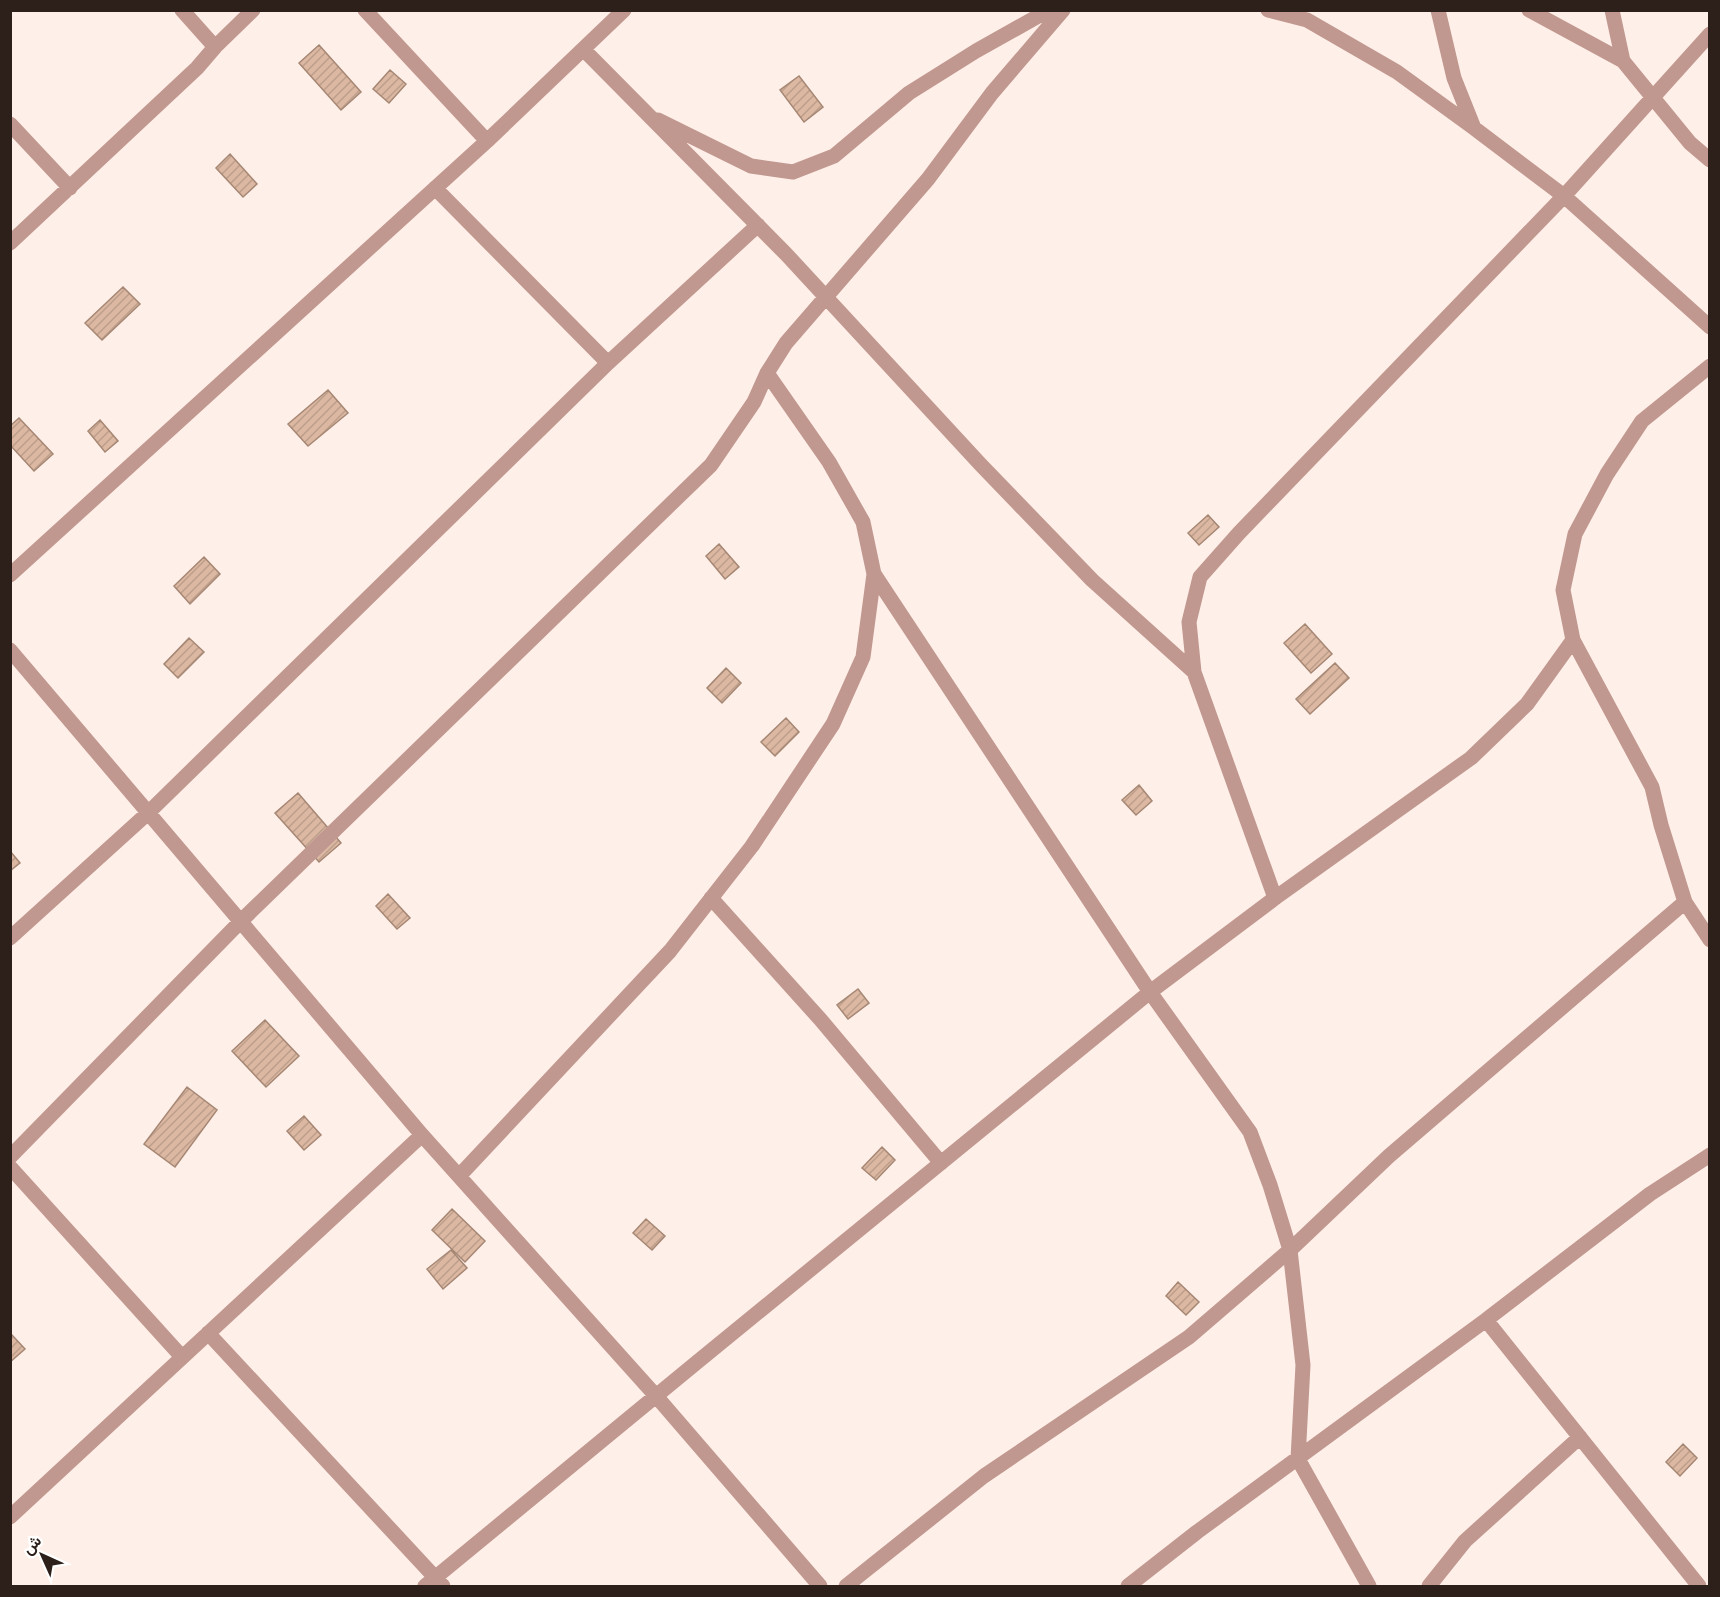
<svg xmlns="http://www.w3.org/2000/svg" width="1720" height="1597" viewBox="0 0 1720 1597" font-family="Figtree,Vazirmatn,sans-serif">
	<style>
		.building { fill: url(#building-hatch); stroke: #a58774; stroke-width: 1.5 }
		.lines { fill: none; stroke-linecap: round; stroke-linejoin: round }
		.minor { stroke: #c0988f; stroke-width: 15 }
	</style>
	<defs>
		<pattern id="building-hatch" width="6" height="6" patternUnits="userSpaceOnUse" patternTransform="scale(1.5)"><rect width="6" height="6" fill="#dcb8a2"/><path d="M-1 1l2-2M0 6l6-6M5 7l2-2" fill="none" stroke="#bd9e8b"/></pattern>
	</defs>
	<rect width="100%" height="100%" fill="#ffefe9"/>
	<path class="building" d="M319 45 361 92 341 110 299 63Z
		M390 70 406 84 389 103 373 89Z
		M799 76 823 107 804 122 780 90Z
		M230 154 257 184 243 197 216 168Z
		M123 287 140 304 102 340 85 323Z
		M328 390 348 413 308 446 288 424Z
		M19 418 53 454 34 471 10 445V426Z
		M100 420 118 441 105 452 88 431Z
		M1208 515 1219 527 1199 545 1188 533Z
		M719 544 739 567 725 579 706 556Z
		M204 557 220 574 190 604 174 586Z
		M1305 624 1332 654 1311 673 1284 643Z
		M189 638 204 652 178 678 164 664Z
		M1335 663 1349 678 1310 714 1296 699Z
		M726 668 741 683 722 703 707 688Z
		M786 718 799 732 775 756 761 742Z
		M1139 785 1152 801 1136 815 1122 800Z
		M298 793 341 843 319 862 275 813Z
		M10 851 20 863 10 871Z
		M388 894 410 918 397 929 376 906Z
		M858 989 869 1003 848 1019 837 1005Z
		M265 1020 299 1056 266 1087 232 1051Z
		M187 1087 217 1110 175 1167 144 1144Z
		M304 1116 321 1135 304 1150 287 1131Z
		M882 1147 895 1160 876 1180 862 1168Z
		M452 1209 485 1241 465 1262 432 1230Z
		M646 1219 665 1236 652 1250 633 1233Z
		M451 1250 467 1268 443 1289 427 1269Z
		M1178 1282 1199 1302 1186 1315 1166 1296Z
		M12 1335 25 1349 10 1362V1337Z
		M1683 1444 1697 1458 1680 1476 1666 1462Z"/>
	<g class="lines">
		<path class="minor" d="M182 10 215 47
			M365 10 487 141
			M1268 10 1307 20 1397 72 1474 128
			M1438 10 1454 78 1474 128 1564 196 1710 327
			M1529 10 1623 61
			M1612 10 1623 61 1690 143 1710 160
			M583 49 786 254 981 465 1092 580 1194 672
			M658 120 751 166 793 172 834 156 909 93 976 51 1049 10
			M10 124 70 188
			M435 188 608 363
			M10 243 197 68 215 47 253 10
			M874 574 1150 992 1250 1132 1270 1185 1290 1250 1303 1365 1298 1459 1369 1586
			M10 575 487 141 624 10
			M10 650 422 1135 656 1396 820 1586
			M711 898 820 1019 941 1163
			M1275 898 1194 672 1189 622 1200 577 1239 533 1564 196 1710 34
			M1685 902 1710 940
			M10 938 148 813 608 363 758 225
			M10 1157 241 921 711 465 754 402 767 373 786 343 928 179 992 93 1063 10
			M10 1167 182 1357
			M460 1175 670 951 752 846 833 724 863 657 874 574 863 522 829 462 767 373
			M1486 1320 1699 1586
			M208 1333 443 1586
			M10 1517 422 1135
			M425 1586 696 1363 1150 992 1275 898 1471 758 1527 704 1573 640 1563 590 1575 534 1607 474 1642 421 1710 366
			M846 1586 984 1476 1189 1337 1290 1250 1389 1156 1685 902 1661 825 1652 787 1573 640
			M1128 1586 1197 1532 1486 1320 1650 1194 1710 1155
			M1429 1586 1465 1541 1580 1437"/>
	</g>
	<rect width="1720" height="1597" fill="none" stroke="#2d201a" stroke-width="24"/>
	<g transform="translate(42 1555) rotate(315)" stroke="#ffffff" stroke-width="4.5" paint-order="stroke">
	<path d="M0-4.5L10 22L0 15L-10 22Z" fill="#2d201a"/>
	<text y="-9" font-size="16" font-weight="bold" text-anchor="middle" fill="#2d201a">ش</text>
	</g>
</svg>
